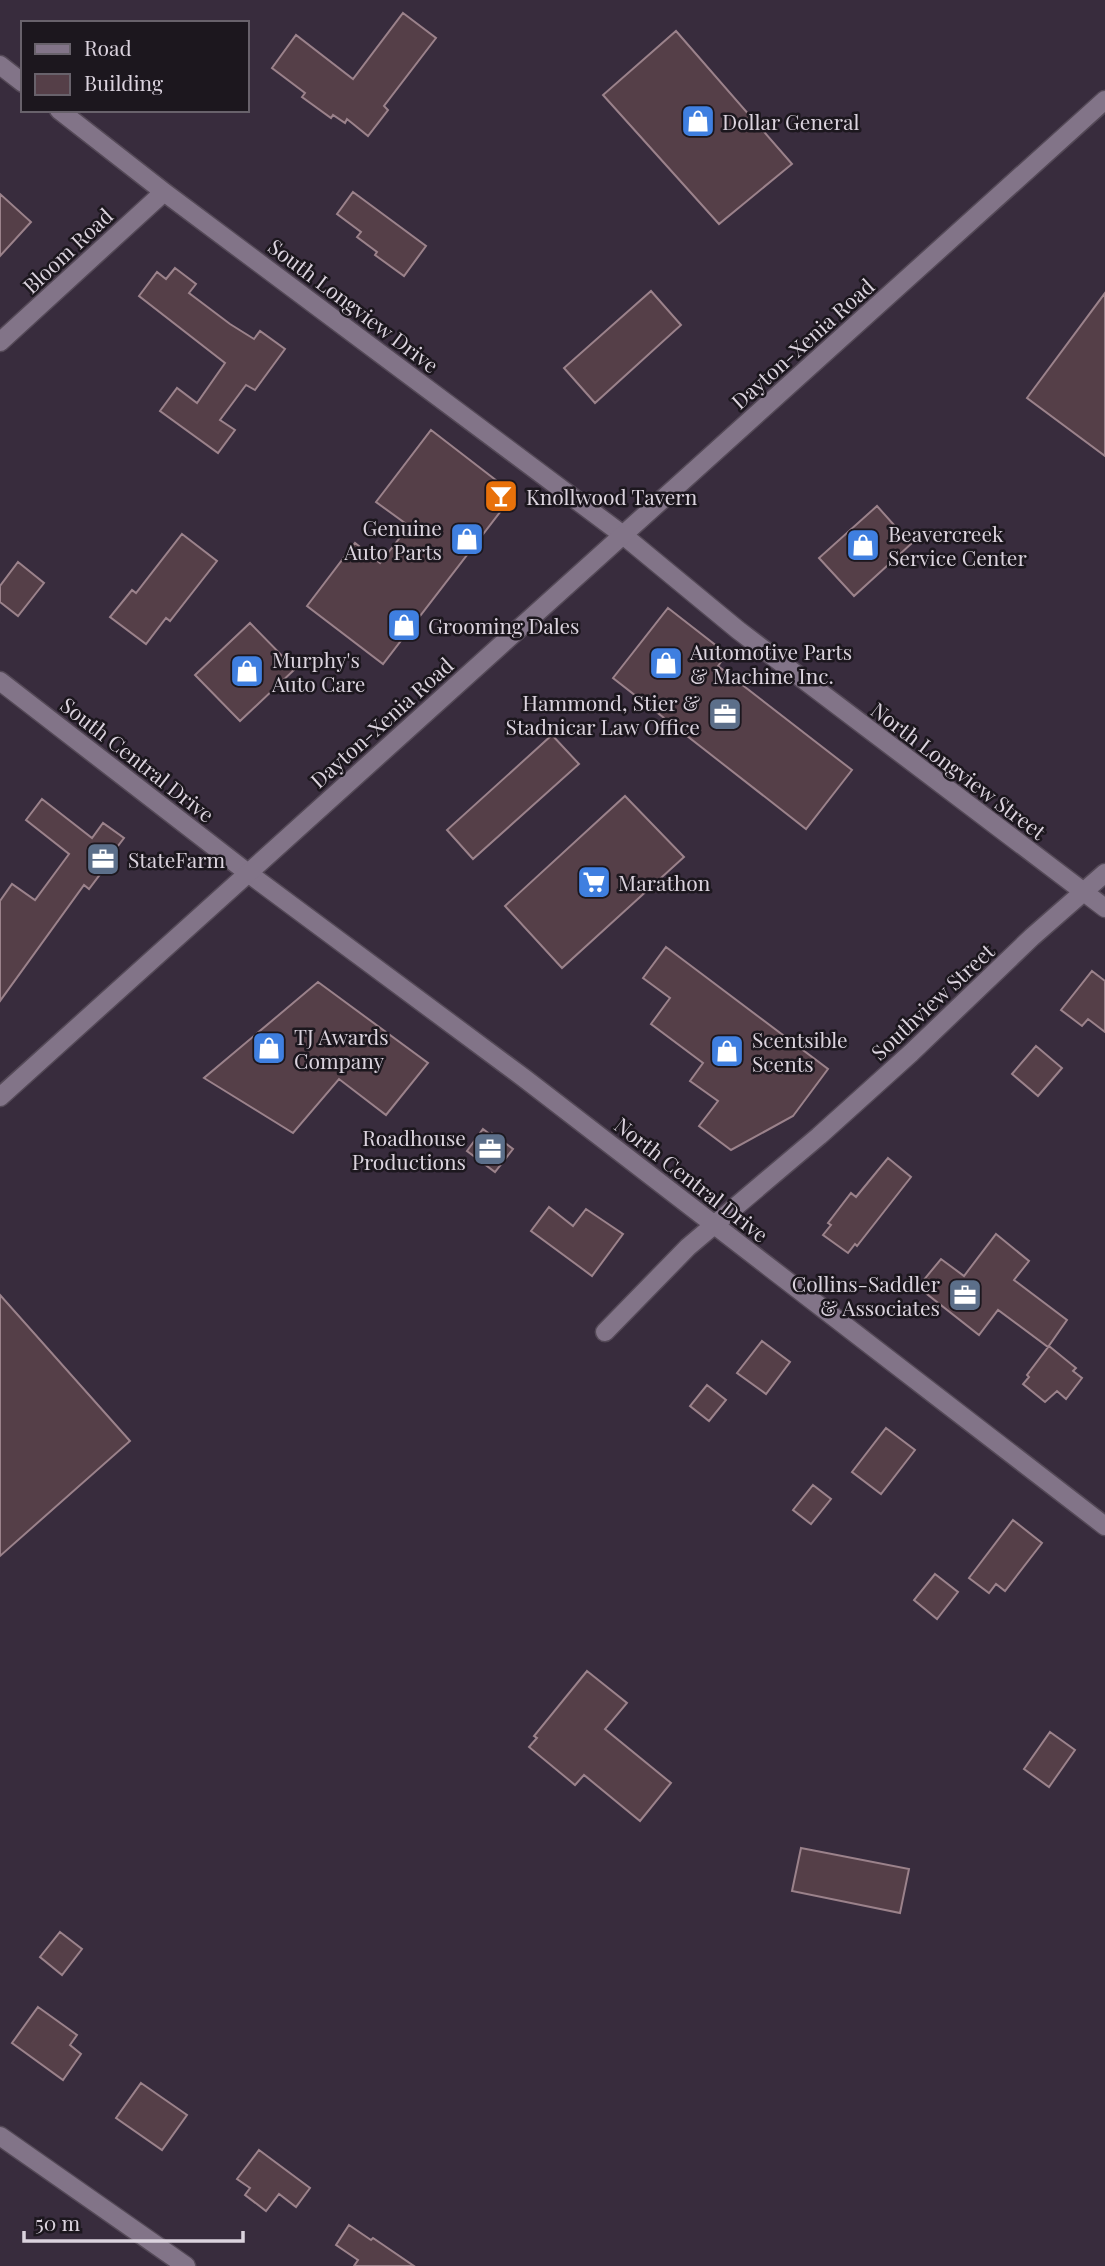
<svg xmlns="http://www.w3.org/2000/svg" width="1105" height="2266" viewBox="0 0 1105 2266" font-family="'Playfair Display',serif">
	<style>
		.building { fill: #553f48; stroke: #9b828b; stroke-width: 2 }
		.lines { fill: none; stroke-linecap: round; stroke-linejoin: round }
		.minor-casing { stroke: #544957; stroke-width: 21 }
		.secondary-casing { stroke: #544957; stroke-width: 21 }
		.minor { stroke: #827488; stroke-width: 18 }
		.secondary { stroke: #827488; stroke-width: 18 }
		.labels { text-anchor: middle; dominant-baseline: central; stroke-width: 5; stroke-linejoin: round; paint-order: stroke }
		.poi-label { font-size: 21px; fill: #dbd3de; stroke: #1c171e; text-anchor: start }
		.street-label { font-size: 21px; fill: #dbd3de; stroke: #1c171e }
	</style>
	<rect width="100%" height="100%" fill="#382c3d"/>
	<path class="building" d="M403 13 436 38 384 106 388 110 368 136 347 119 345 123 333 115 331 118 302 97 305 93 272 68 296 35 353 79Z
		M676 31 792 164 719 224 603 95Z
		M353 192 426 246 404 276 375 255 377 252 357 237 361 232 337 214Z
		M0 194 31 222 0 256Z
		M175 268 196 284 189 293 230 324 254 339 260 331 285 349 255 390 246 385 220 420 235 430 218 453 160 411 177 388 197 403 225 363 139 296 157 272 166 279Z
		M651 291 681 325 595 403 564 368Z
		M1105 293V456L1027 398Z
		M431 430 514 494 383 664 307 606 355 543 380 563 409 526 376 502Z
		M877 506 911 544 854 596 819 558Z
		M182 534 217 561 170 621 166 618 146 644 110 617 132 590 136 593Z
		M18 562 44 583 18 616 0 602V586Z
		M668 608 727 654 718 666 852 770 806 829 613 678Z
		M250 623 295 669 240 721 195 675Z
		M552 735 579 764 473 859 447 830Z
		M625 796 684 857 562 968 505 906Z
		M42 799 92 838 103 823 124 838 99 871 101 873 89 889 84 885 0 1001V901L12 884 35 900 69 854 26 820Z
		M666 947 828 1069 793 1116 731 1150 699 1126 718 1101 690 1081 703 1063 651 1024 670 998 643 978Z
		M1092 971 1105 981V1032L1088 1019 1082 1026 1061 1010Z
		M318 982 428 1063 386 1115 339 1079 293 1133 204 1078Z
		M1036 1046 1062 1068 1038 1096 1012 1074Z
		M483 1129 491 1135 492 1133 513 1149 495 1172 467 1151Z
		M888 1158 911 1177 857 1246 855 1244 848 1253 823 1235 831 1225 828 1223 851 1193 856 1197Z
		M549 1207 573 1226 586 1209 623 1234 592 1276 531 1231Z
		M996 1234 1029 1261 1014 1280 1067 1320 1048 1347 998 1310 979 1335 918 1287 941 1259 964 1276Z
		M0 1295 130 1441 0 1556Z
		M762 1341 790 1362 766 1394 737 1373Z
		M1049 1346 1076 1368 1073 1371 1082 1378 1066 1399 1057 1391 1045 1402 1023 1384 1029 1377 1027 1375Z
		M707 1385 726 1400 709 1421 690 1406Z
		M886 1428 915 1450 881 1494 852 1472Z
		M813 1485 831 1499 811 1524 793 1510Z
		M1013 1520 1042 1543 1005 1591 996 1584 989 1593 969 1578Z
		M935 1574 958 1592 937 1619 914 1600Z
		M587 1671 627 1703 605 1729 671 1783 640 1821 584 1775 575 1785 529 1747 537 1738 534 1736Z
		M1050 1732 1075 1750 1049 1787 1024 1769Z
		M801 1848 909 1869 900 1913 792 1891Z
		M60 1932 82 1949 62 1975 40 1957Z
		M38 2007 77 2035 70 2045 81 2054 63 2080 12 2043Z
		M141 2083 187 2115 162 2150 116 2118Z
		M259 2150 310 2188 296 2207 279 2194 266 2211 245 2195 250 2188 237 2179Z
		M349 2225 371 2240 373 2238 414 2266H354L358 2260 336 2245Z"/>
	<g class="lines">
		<g class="minor-casing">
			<path id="minor" d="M0 65 23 83
				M59 110 164 192 623 535 738 630 1105 908
				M0 342 164 192
				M0 681 248 873 524 1078 1105 1526
				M605 1332 688 1247 819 1136 911 1053 1032 937 1105 873
				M0 2136 186 2266"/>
		</g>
		<g class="secondary-casing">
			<path id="secondary" d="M0 1097 1105 100"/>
		</g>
		<use href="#minor" class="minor"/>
		<use href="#secondary" class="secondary"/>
	</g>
	<defs>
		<g id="shop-square" transform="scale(1.75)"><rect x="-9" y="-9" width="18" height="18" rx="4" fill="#3f7fe0" stroke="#1c171e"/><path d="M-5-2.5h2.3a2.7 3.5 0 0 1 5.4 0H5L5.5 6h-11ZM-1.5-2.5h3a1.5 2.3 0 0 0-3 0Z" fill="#fff"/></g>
		<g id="bar-square" transform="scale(1.75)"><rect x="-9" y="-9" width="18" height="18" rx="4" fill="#e8710a" stroke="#1c171e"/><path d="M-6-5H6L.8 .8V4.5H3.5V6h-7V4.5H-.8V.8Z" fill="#fff"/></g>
		<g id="office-square" transform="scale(1.75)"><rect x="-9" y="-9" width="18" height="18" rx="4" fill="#5c6f8a" stroke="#1c171e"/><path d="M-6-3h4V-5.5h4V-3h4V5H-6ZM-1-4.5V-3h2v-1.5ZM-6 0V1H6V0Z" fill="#fff"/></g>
		<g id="supermarket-square" transform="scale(1.75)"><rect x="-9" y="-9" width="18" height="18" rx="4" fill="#3f7fe0" stroke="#1c171e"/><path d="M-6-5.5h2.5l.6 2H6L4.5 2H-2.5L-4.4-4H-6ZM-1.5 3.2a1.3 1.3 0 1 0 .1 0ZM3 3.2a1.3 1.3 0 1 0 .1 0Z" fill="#fff"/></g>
	</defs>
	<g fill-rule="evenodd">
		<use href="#shop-square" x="698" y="121"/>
		<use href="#bar-square" x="501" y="496"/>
		<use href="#shop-square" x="467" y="539"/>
		<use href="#shop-square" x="863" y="545"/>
		<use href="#shop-square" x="404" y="625"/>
		<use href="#shop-square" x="666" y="663"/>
		<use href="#shop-square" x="247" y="671"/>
		<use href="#office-square" x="725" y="714"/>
		<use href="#office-square" x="103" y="859"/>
		<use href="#supermarket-square" x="594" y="882"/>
		<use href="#shop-square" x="269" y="1048"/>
		<use href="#shop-square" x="727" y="1051"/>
		<use href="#office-square" x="490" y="1149"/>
		<use href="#office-square" x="965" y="1295"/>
	</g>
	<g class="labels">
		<g class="poi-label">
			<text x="722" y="121">Dollar General</text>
			<text x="526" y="496">Knollwood Tavern</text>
			<text x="442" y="527" text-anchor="end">Genuine<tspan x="442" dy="24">Auto Parts</tspan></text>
			<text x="888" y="533">Beavercreek<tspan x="888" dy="24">Service Center</tspan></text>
			<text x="428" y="625">Grooming Dales</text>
			<text x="690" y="651">Automotive Parts<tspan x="690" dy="24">&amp; Machine Inc.</tspan></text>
			<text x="272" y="659">Murphy's<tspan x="272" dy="24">Auto Care</tspan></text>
			<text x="700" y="702" text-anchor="end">Hammond, Stier &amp;<tspan x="700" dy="24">Stadnicar Law Office</tspan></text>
			<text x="128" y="859">StateFarm</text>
			<text x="618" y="882">Marathon</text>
			<text x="294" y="1036">TJ Awards<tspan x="294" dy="24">Company</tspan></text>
			<text x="752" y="1039">Scentsible<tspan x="752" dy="24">Scents</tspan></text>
			<text x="466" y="1137" text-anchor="end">Roadhouse<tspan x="466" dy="24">Productions</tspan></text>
			<text x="940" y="1283" text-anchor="end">Collins-Saddler<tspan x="940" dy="24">&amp; Associates</tspan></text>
		</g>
		<g class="street-label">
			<text transform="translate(67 250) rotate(-43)">Bloom Road</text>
			<text transform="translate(354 305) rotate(37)">South Longview Drive</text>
			<text transform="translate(802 343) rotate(-42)">Dayton-Xenia Road</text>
			<text transform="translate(381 722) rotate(-42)">Dayton-Xenia Road</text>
			<text transform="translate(138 759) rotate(38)">South Central Drive</text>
			<text transform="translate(959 770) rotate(37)">North Longview Street</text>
			<text transform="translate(932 1001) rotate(-43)">Southview Street</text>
			<text transform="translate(692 1179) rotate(38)">North Central Drive</text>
		</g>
	</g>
	<rect x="21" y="21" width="228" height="91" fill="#1c171e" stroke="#68626b" stroke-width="2"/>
	<rect x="35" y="44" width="35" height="10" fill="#827488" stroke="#68626b" stroke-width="2"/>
	<text x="84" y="56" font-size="21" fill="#dbd3de">Road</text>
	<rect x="35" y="74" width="35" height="21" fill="#553f48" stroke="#68626b" stroke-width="2"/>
	<text x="84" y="91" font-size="21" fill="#dbd3de">Building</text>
	<path d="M24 2231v10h219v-10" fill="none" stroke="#dbd3de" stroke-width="3.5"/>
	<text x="35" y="2231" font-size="21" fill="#dbd3de" stroke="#1c171e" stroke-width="5" paint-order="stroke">50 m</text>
</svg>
